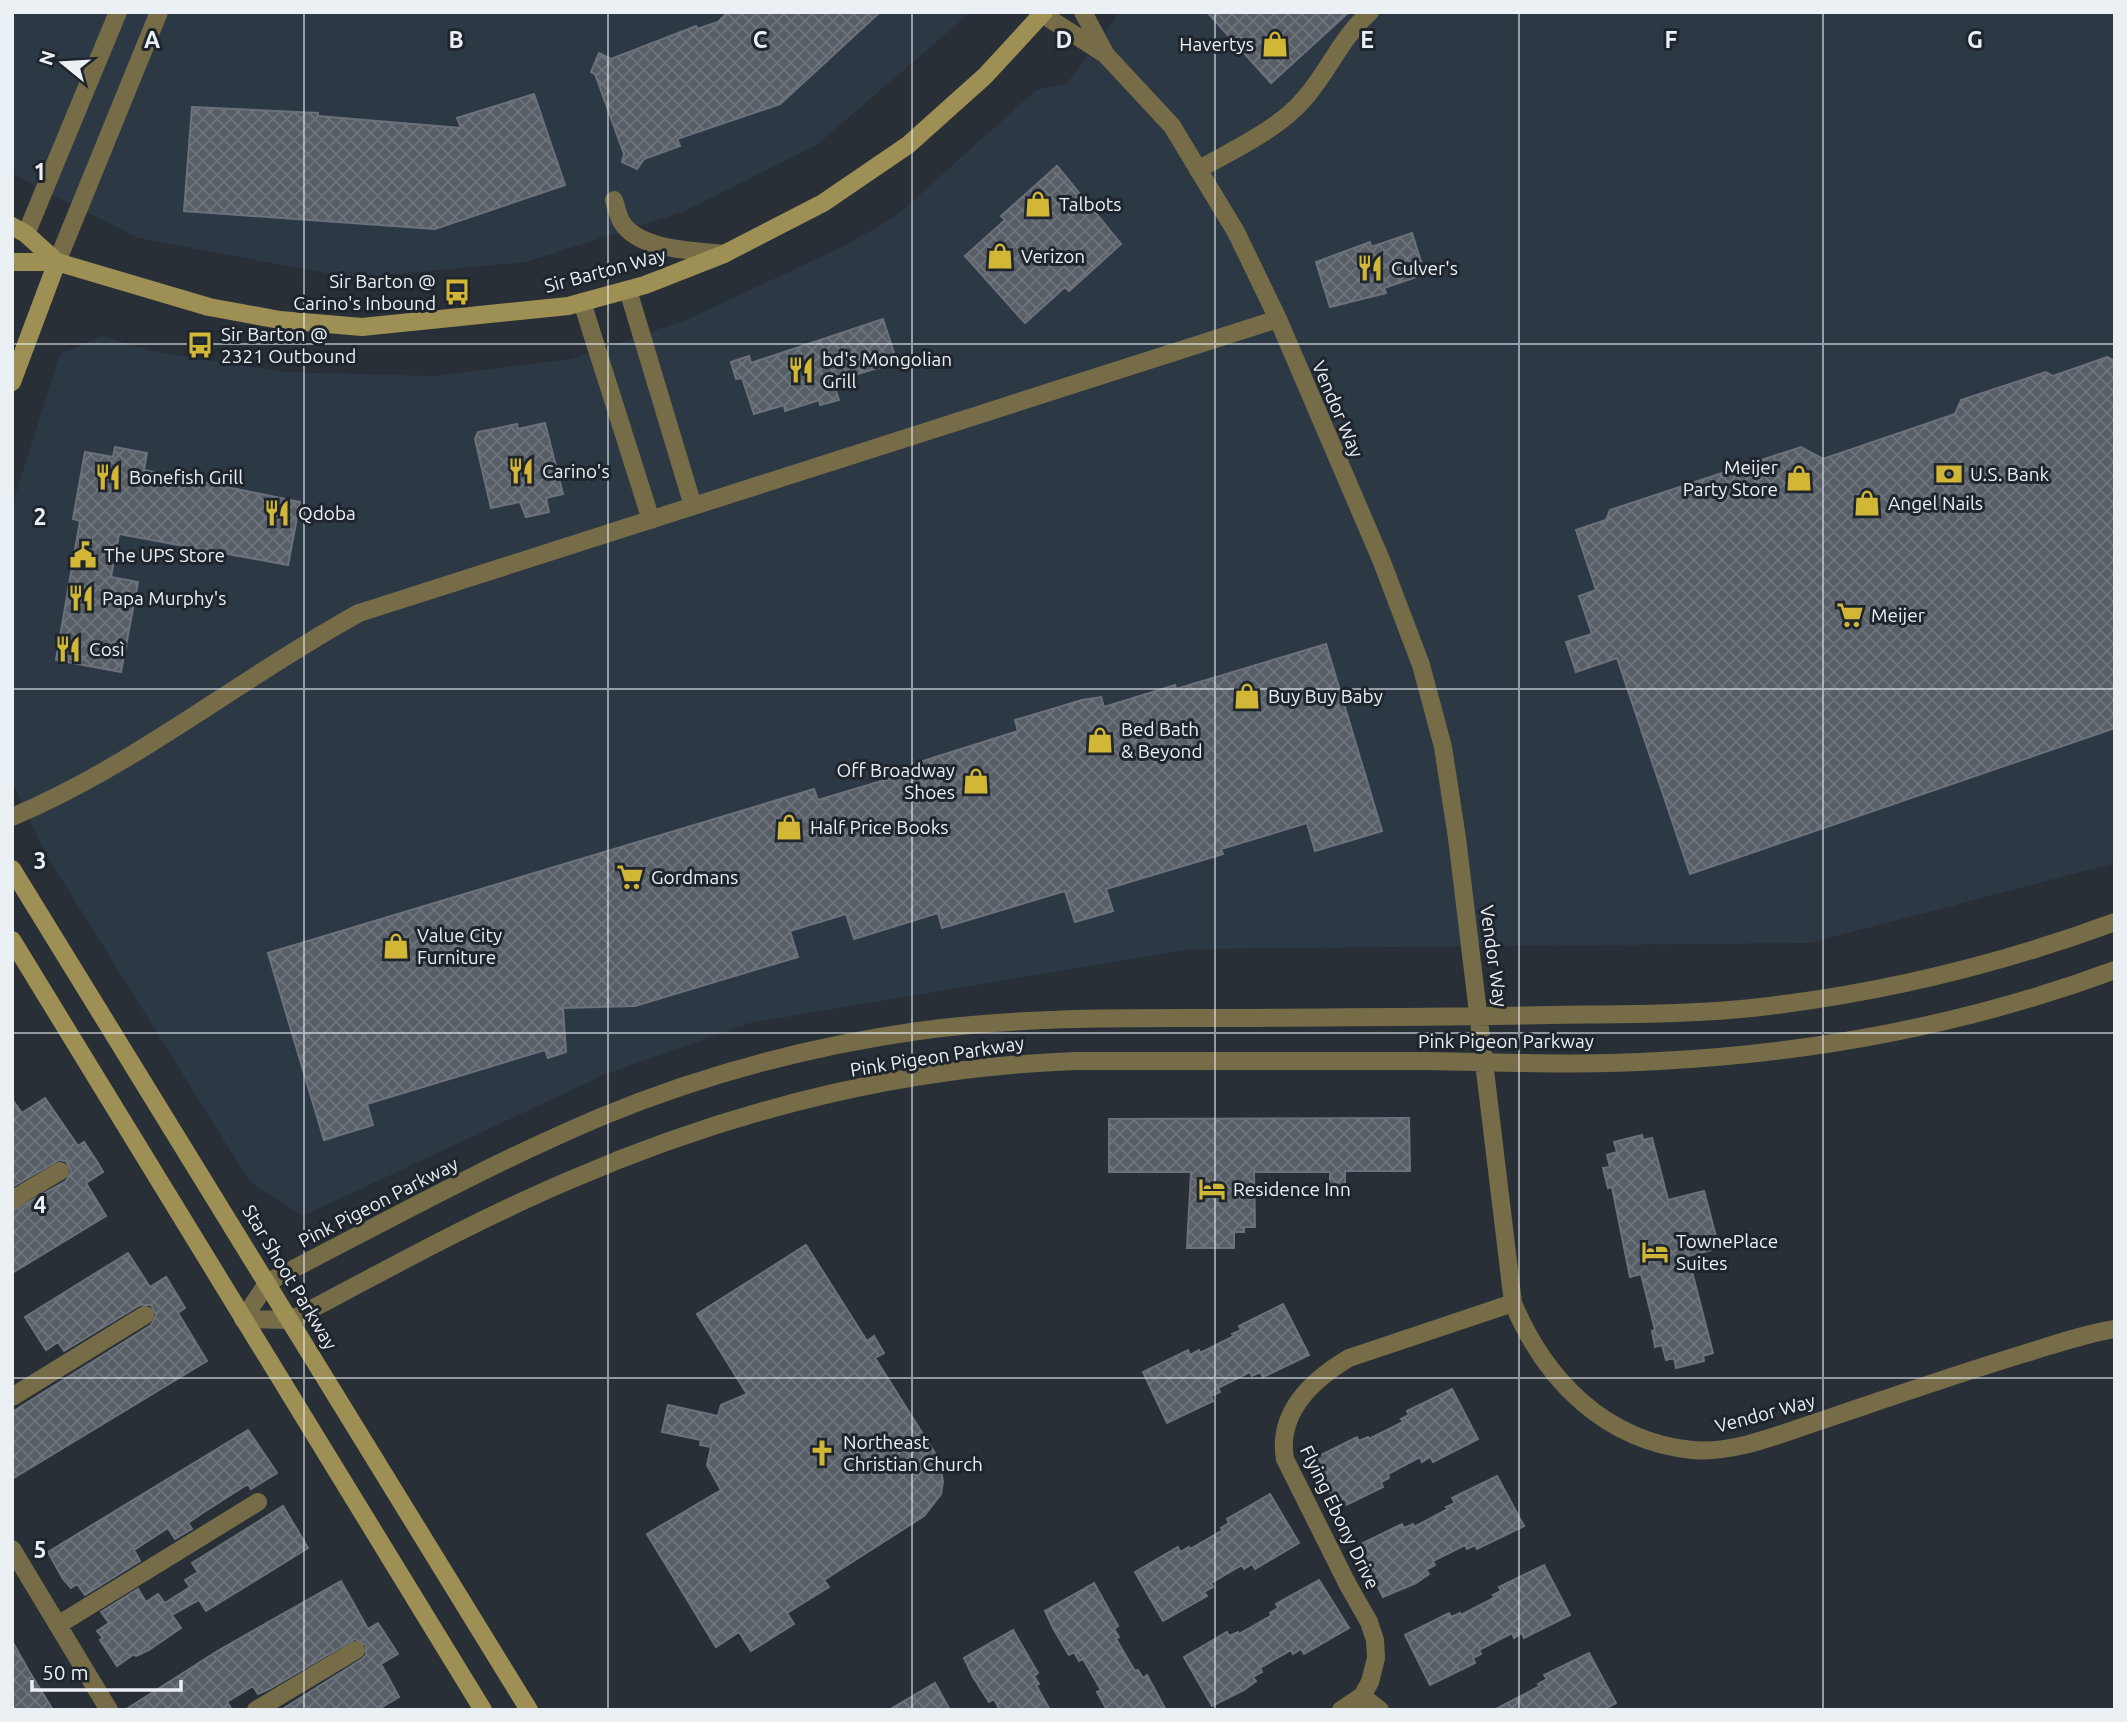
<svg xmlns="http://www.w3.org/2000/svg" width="2127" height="1722" viewBox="0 0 2127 1722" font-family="Ubuntu,sans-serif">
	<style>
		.built { fill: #2d3845 }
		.building { fill: url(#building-cross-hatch); stroke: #6b727b; stroke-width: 2 }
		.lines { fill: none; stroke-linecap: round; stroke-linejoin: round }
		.street { stroke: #766d48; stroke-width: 18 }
		.secondary { stroke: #9e9054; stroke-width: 18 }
		.grid { fill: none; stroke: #ebf0f5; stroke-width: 2; stroke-opacity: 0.55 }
		.labels { text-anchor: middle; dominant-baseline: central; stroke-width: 6; stroke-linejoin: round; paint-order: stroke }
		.poi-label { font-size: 19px; fill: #ebf0f5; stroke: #1f252c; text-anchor: start }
		.street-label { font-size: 19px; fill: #ebf0f5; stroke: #1f252c }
		.grid-label { font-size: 23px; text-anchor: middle; font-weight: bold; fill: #ebf0f5; stroke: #1f252c; stroke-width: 6; stroke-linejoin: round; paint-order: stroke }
	</style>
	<defs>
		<pattern id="building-cross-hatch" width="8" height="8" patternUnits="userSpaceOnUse" patternTransform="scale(1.75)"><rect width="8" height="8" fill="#575e66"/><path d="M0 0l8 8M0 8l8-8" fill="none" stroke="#6f757c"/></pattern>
	</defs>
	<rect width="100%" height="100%" fill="#282f36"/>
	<path class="built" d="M12 12H971L818 144 683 212 526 262 352 278 138 238 12 174Z
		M1120 12H2115V863L1810 943 1192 949 750 1023 606 1074 303 1216 250 1182 44 851 12 781V506L60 354 103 336 157 352 285 372 433 376 571 359 684 321 846 245 897 215 1036 90 1067 83Z"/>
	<path class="building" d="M728 12H880L780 104 677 139 680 146 644 159 637 169 622 162 624 154 595 74 591 72 599 53 611 59 696 26 697 29 718 22Z
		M1207 12H1349L1271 83Z
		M534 94 565 185 435 229 184 211 192 107 318 113V116L461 128 457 118Z
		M1057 166 1121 244 1069 291 1065 287 1025 323 965 256 1005 220 1001 216Z
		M1412 233 1425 274 1384 288 1386 293 1330 307 1316 262 1370 242 1371 247Z
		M883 319 897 362 838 380 839 383 834 385 839 400 820 405 819 400 785 411 784 405 754 414 742 378 736 379 731 362 749 356 751 363Z
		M2107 357 2115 361V728L1690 874 1617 658 1576 672 1566 642 1592 634 1579 596 1596 590 1576 530 1606 520 1610 510 1801 447 1823 459 1955 414 1961 400 2046 372 2053 376Z
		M545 423 563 494 546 498 549 512 526 517 520 502 491 508 475 439 478 432 517 424 518 429Z
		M115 447 147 453 144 470 300 502 288 565 119 534 111 577 138 582 121 672 56 660 80 521 73 519 85 452 113 457Z
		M1326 644 1382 831 1315 851 1307 823 1221 849 1223 854 1106 889 1113 911 1075 922 1065 891 942 928 938 913 854 939 846 914 790 931 798 957 635 1006 563 1008 566 1052 548 1058 545 1050 367 1104 373 1125 324 1140 268 953 814 789 818 800 922 769 920 762 1018 731 1015 720 1082 700 1101 697 1104 707 1175 685 1176 689Z
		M45 1098 78 1146 84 1142 98 1163 103 1172 86 1183 106 1216 12 1273V1211L66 1181 71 1171 66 1161 59 1160 12 1187V1099L22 1113Z
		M1409 1118 1410 1171H1345V1195H1330V1172H1254L1255 1227H1244V1232H1234V1248H1187L1191 1172H1109V1119Z
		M1642 1135 1643 1140 1652 1138 1668 1200 1704 1191 1719 1248 1688 1256 1713 1353 1703 1356 1704 1361 1676 1368 1674 1358 1666 1360 1662 1345 1655 1347 1652 1331 1655 1330 1641 1274 1630 1277 1612 1187 1608 1188 1603 1168 1610 1167 1607 1155 1617 1152 1614 1142Z
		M806 1245 867 1341 874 1336 884 1353 875 1358 938 1458 943 1481 941 1494 924 1516 824 1580 829 1587 787 1613 794 1624 751 1651 739 1632 716 1647 647 1534 721 1490 707 1465 711 1447 700 1445 701 1440 662 1432 668 1405 718 1416 721 1405 747 1394 697 1314Z
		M128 1253 150 1287 166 1277 185 1308 178 1313 207 1361 12 1479V1412L151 1325 156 1315 151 1305H140L64 1351 58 1342 46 1350 25 1317Z
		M1283 1304 1309 1355 1263 1377 1260 1372 1252 1376 1250 1372 1218 1388 1220 1392 1211 1396 1213 1401 1167 1423 1143 1372 1188 1350 1190 1355 1199 1350 1200 1353 1234 1336 1232 1334 1241 1330 1239 1326Z
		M1452 1389 1478 1439 1433 1462 1430 1457 1422 1462 1420 1457 1388 1474 1389 1478 1381 1482 1383 1487 1338 1509 1313 1459 1357 1437 1359 1441 1368 1437 1369 1439 1403 1422 1401 1419 1409 1415 1407 1411Z
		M248 1430 277 1473 251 1489 248 1484 204 1512 188 1523 192 1529 175 1539 168 1528 134 1550 140 1561 85 1595 77 1584 71 1588 63 1579 48 1552Z
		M1497 1476 1524 1526 1477 1549 1475 1545 1467 1549 1465 1545 1433 1561 1435 1565 1426 1570 1429 1574 1416 1583 1383 1597 1357 1546 1402 1524 1404 1528 1413 1524 1414 1527 1448 1509 1446 1507 1455 1503 1452 1498Z
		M1270 1494 1299 1543 1255 1569 1252 1564 1244 1569 1242 1565 1211 1583 1213 1587 1204 1592 1207 1596 1163 1621 1135 1572 1178 1547 1180 1552 1189 1547 1190 1549 1223 1530 1221 1528 1229 1523 1227 1519Z
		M283 1506 308 1548 206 1611 199 1600 172 1615 181 1628 149 1650 136 1656 134 1654 117 1666 100 1640 103 1638 97 1631 109 1623 101 1612 138 1589 146 1602 158 1594 165 1603 190 1587 185 1580 198 1572 192 1563Z
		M1544 1565 1570 1615 1524 1638 1522 1633 1514 1638 1512 1633 1479 1650 1481 1654 1473 1658 1475 1663 1430 1685 1405 1635 1449 1613 1451 1617 1460 1613 1461 1615 1494 1598 1493 1595 1501 1591 1499 1587Z
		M1319 1580 1349 1628 1304 1654 1301 1649 1293 1654 1291 1650 1260 1668 1262 1672 1253 1677 1256 1681 1244 1690 1212 1706 1184 1657 1227 1632 1229 1636 1238 1632 1239 1634 1272 1615 1270 1613 1278 1608 1276 1604Z
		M341 1581 368 1629 378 1623 398 1654 381 1664 399 1697 377 1710H281L362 1659 366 1655V1645L355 1639 269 1689 258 1694 253 1686 227 1702 232 1710H125L219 1650Z
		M1094 1583 1118 1626 1114 1629 1119 1637 1116 1639 1135 1671 1138 1670 1143 1678 1147 1675 1166 1710H1107L1097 1692 1101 1690 1083 1659 1079 1661 1074 1652 1069 1655 1054 1630 1045 1611Z
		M1013 1630 1038 1673 1034 1676 1039 1684 1036 1685 1050 1710H1000L994 1699 989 1702 973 1677 964 1658Z
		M12 1641 29 1671 53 1710H12Z
		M1589 1653 1616 1703 1603 1710H1494L1540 1686 1538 1684 1547 1679 1544 1675Z
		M935 1683 950 1710H889Z"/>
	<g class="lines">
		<path class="street" d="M1039 12 1103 53
			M1083 12 1106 55 1172 126 1236 232 1278 319 1382 562 1421 665 1443 747 1457 838 1513 1303C1545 1380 1605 1441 1692 1450 1736 1454 1785 1432 1826 1419 1891 1397 1957 1374 2023 1354 2053 1345 2083 1334 2115 1329
			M1198 170C1234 149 1278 130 1305 98 1329 70 1342 37 1370 12
			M614 200C616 206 618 215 621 221 638 251 694 250 724 254
			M26 234 118 12
			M57 262 159 12
			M628 290 693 506
			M582 302 651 520
			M12 817C136 765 242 677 359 613L1278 319
			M12 1200 60 1171
			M243 1319 268 1282C379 1225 489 1164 603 1116 703 1075 812 1046 918 1031 1025 1016 1135 1018 1243 1018 1346 1017 1448 1017 1550 1015 1621 1014 1691 1015 1761 1007 1882 993 2001 964 2115 922
			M243 1319 291 1320C382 1272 476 1220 570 1180 730 1111 902 1067 1076 1061 1193 1061 1310 1060 1426 1061 1504 1062 1582 1066 1659 1061 1815 1053 1969 1024 2115 970
			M12 1397 145 1315
			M12 1549 109 1710
			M58 1625 258 1502
			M1362 1696 1380 1710
			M256 1710 356 1650
			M1341 1710 1362 1696 1370 1682 1376 1658 1375 1640 1369 1622 1348 1585 1285 1459C1277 1413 1312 1380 1349 1358L1513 1303"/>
		<path class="secondary" d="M12 226 26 234 57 262
			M12 262H57L209 307 280 320 362 327 568 306 645 285 724 254 823 203 908 145 985 76 1044 12
			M12 382 57 262
			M12 869 529 1710
			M12 940 483 1710"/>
	</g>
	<path class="grid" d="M304 12V1710M608 12V1710M912 12V1710M1215 12V1710M1519 12V1710M1823 12V1710M12 344H2115M12 689H2115M12 1033H2115M12 1378H2115"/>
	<defs>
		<g id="shop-bare" transform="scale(2.1)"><path d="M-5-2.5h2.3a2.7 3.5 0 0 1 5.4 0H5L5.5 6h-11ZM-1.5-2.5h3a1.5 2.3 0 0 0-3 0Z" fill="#d2b635" stroke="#1f252c" stroke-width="2.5" paint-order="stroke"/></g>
		<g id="restaurant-bare" transform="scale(2.1)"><path d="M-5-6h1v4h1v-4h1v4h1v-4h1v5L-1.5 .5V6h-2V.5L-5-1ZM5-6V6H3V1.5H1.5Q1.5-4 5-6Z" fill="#d2b635" stroke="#1f252c" stroke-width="2.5" paint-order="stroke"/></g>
		<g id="bus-bare" transform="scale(2.1)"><path d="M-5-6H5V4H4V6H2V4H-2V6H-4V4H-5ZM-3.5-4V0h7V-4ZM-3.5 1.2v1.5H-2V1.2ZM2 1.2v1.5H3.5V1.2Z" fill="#d2b635" stroke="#1f252c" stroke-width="2.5" paint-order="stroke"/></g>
		<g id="bank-bare" transform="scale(2.1)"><path d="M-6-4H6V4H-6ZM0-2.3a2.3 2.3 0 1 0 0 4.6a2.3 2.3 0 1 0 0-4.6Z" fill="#d2b635" stroke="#1f252c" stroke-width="2.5" paint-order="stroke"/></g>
		<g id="civic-bare" transform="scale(2.1)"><path d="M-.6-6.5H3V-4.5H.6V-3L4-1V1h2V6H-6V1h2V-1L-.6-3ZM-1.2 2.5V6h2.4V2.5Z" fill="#d2b635" stroke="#1f252c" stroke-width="2.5" paint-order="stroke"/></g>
		<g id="supermarket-bare" transform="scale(2.1)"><path d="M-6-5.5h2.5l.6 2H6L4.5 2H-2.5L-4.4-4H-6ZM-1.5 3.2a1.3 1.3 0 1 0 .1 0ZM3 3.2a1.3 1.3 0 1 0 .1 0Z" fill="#d2b635" stroke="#1f252c" stroke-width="2.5" paint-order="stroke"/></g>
		<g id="hotel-bare" transform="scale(2.1)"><path d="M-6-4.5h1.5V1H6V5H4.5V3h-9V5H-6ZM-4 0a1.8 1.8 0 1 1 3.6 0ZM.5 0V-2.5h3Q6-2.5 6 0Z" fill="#d2b635" stroke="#1f252c" stroke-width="2.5" paint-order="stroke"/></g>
		<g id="church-bare" transform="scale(2.1)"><path d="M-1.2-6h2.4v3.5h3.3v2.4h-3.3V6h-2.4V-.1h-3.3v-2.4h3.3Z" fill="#d2b635" stroke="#1f252c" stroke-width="2.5" paint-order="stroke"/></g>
	</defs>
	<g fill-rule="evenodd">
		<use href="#shop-bare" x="1275" y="44"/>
		<use href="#shop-bare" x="1038" y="204"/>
		<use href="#shop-bare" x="1000" y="256"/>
		<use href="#restaurant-bare" x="1370" y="268"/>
		<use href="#bus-bare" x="457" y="292"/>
		<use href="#bus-bare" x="200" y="345"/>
		<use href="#restaurant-bare" x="801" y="370"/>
		<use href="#restaurant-bare" x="521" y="471"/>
		<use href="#bank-bare" x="1949" y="474"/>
		<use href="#restaurant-bare" x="108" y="477"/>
		<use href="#shop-bare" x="1799" y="478"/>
		<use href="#shop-bare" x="1867" y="503"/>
		<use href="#restaurant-bare" x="277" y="513"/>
		<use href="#civic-bare" x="83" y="555"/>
		<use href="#restaurant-bare" x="81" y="598"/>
		<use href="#supermarket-bare" x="1850" y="615"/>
		<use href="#restaurant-bare" x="68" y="649"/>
		<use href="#shop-bare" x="1247" y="696"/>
		<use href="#shop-bare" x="1100" y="740"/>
		<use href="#shop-bare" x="976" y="781"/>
		<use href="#shop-bare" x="789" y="827"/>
		<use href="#supermarket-bare" x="630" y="877"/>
		<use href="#shop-bare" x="396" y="946"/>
		<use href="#hotel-bare" x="1212" y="1189"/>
		<use href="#hotel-bare" x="1655" y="1252"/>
		<use href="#church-bare" x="822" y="1453"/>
	</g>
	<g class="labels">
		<g class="poi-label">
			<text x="1254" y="44" text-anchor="end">Havertys</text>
			<text x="1059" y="204">Talbots</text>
			<text x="1021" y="256">Verizon</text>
			<text x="1391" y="268">Culver's</text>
			<text x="436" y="281" text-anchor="end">Sir Barton @<tspan x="436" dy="22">Carino's Inbound</tspan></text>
			<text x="221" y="334">Sir Barton @<tspan x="221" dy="22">2321 Outbound</tspan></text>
			<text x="822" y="359">bd's Mongolian<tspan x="822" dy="22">Grill</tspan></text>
			<text x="1778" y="467" text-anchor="end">Meijer<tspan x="1778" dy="22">Party Store</tspan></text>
			<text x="542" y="471">Carino's</text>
			<text x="1970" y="474">U.S. Bank</text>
			<text x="129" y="477">Bonefish Grill</text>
			<text x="1888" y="503">Angel Nails</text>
			<text x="298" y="513">Qdoba</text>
			<text x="104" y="555">The UPS Store</text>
			<text x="102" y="598">Papa Murphy's</text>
			<text x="1871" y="615">Meijer</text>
			<text x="89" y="649">Così</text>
			<text x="1268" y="696">Buy Buy Baby</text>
			<text x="1121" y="729">Bed Bath<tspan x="1121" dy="22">&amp; Beyond</tspan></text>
			<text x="955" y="770" text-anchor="end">Off Broadway<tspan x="955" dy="22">Shoes</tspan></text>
			<text x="810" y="827">Half Price Books</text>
			<text x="651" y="877">Gordmans</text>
			<text x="417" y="935">Value City<tspan x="417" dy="22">Furniture</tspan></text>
			<text x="1233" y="1189">Residence Inn</text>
			<text x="1676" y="1241">TownePlace<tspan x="1676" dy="22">Suites</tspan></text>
			<text x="843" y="1442">Northeast<tspan x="843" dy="22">Christian Church</tspan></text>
		</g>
		<g class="street-label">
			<text transform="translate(605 270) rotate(-15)">Sir Barton Way</text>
			<text transform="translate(1338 409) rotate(67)">Vendor Way</text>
			<text transform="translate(1494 956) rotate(82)">Vendor Way</text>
			<text x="1506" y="1041">Pink Pigeon Parkway</text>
			<text transform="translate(937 1056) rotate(-9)">Pink Pigeon Parkway</text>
			<text transform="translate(378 1202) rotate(-27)">Pink Pigeon Parkway</text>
			<text transform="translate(290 1277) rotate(59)">Star Shoot Parkway</text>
			<text transform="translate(1765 1413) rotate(-15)">Vendor Way</text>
			<text transform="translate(1340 1517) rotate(64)">Flying Ebony Drive</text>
		</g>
	</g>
	<g class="grid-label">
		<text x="152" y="48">A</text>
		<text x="456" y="48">B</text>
		<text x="760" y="48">C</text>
		<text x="1064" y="48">D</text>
		<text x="1367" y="48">E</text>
		<text x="1671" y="48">F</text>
		<text x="1975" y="48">G</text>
		<text x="40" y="180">1</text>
		<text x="40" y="525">2</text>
		<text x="40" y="869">3</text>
		<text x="40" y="1213">4</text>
		<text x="40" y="1558">5</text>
	</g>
	<rect width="2127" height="1722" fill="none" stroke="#ebf0f5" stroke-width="28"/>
	<g transform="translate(63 63) rotate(288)" stroke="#1f252c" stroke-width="5" paint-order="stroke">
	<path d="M0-5L12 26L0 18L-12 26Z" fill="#ebf0f5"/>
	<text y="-10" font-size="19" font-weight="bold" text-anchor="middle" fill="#ebf0f5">N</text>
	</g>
	<path d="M32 1680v10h149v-10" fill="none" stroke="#ebf0f5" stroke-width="3.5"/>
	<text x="42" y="1680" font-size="21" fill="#ebf0f5" stroke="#1f252c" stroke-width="5" paint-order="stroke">50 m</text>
</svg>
